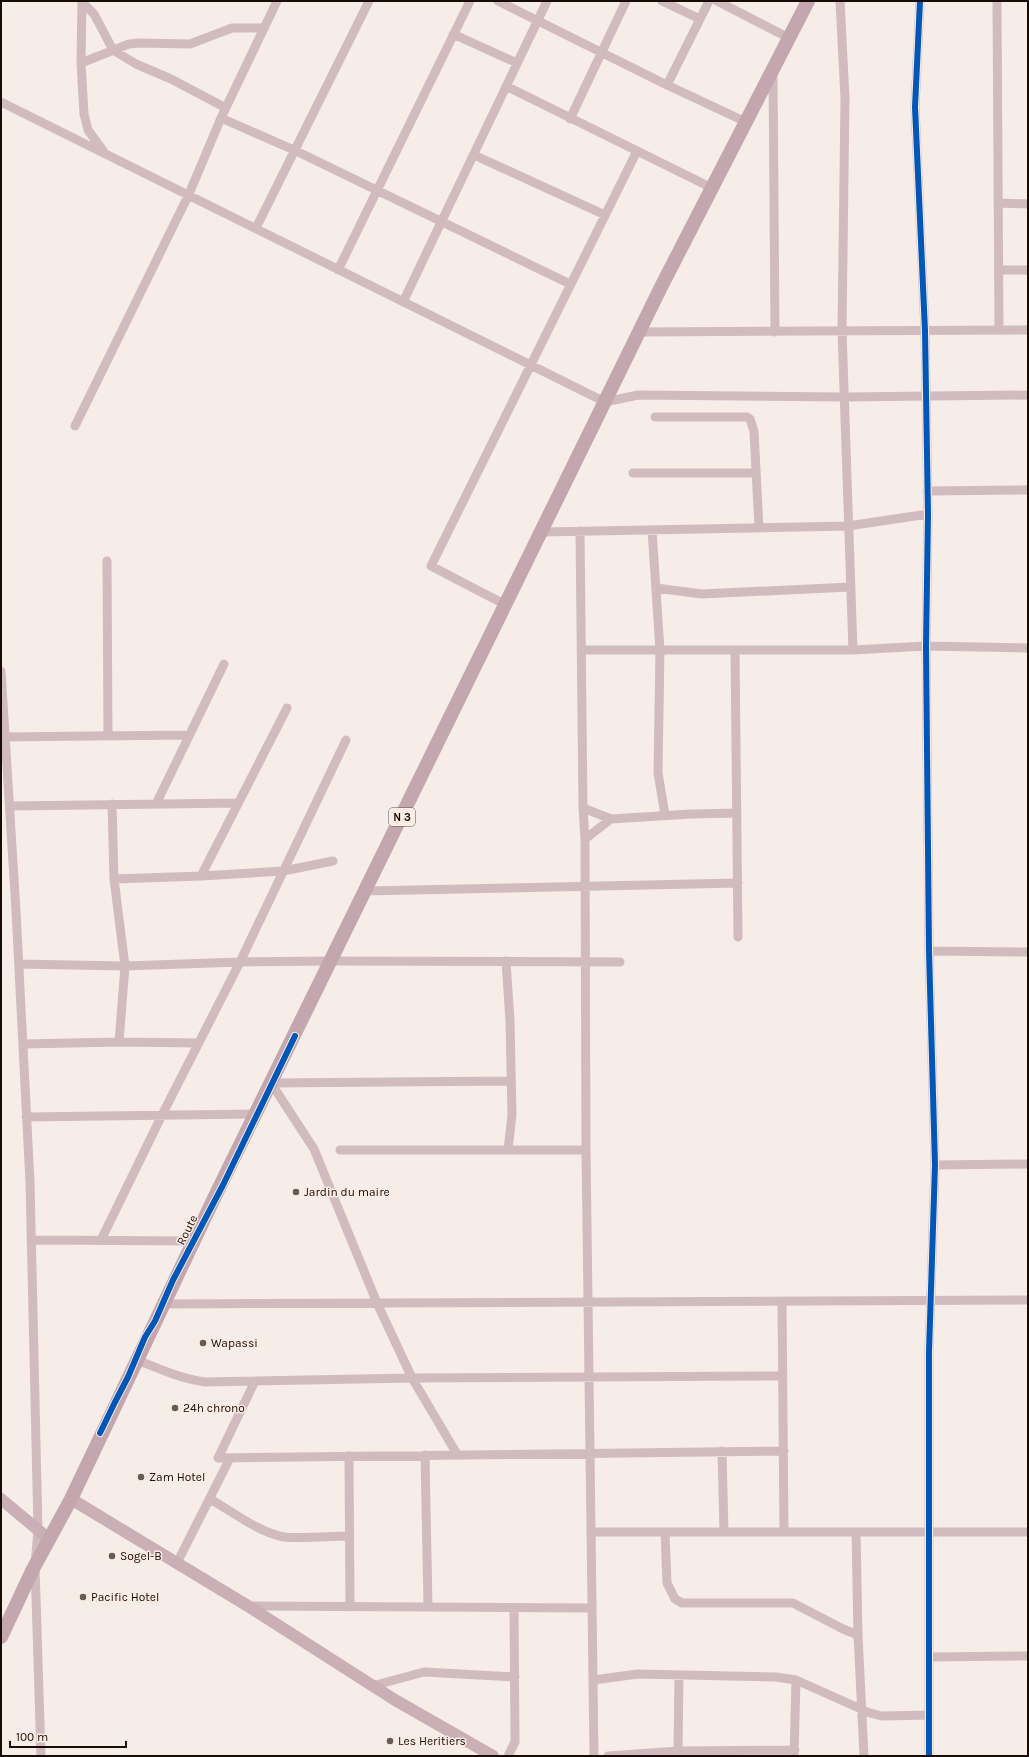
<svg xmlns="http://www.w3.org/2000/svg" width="1029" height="1757" viewBox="0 0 1029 1757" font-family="Karla,sans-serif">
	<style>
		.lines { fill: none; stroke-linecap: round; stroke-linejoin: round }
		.street { stroke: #d1bbbf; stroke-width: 9 }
		.secondary { stroke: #cab0b6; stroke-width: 12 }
		.primary { stroke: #c3a6ae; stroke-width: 14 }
		.cycleway-casing { stroke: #fbece4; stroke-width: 8 }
		.cycleway { stroke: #0057b8; stroke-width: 6 }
		.poi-dot { fill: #665b55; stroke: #fbece4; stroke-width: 1.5 }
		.labels { text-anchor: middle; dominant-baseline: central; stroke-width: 3; stroke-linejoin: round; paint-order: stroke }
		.shield { fill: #fbece4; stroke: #5c4f49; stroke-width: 1 }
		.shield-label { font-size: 11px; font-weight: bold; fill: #180c06 }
		.poi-label { font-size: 12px; fill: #180c06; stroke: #fbece4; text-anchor: start }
		.street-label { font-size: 12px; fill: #180c06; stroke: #fbece4 }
	</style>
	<rect width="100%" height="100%" fill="#f6ede9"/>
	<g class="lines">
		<path class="street" d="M82 1 81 63 84 114 88 130 104 152
			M498 1 667 85 746 122
			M662 1 700 19
			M717 1 789 38
			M840 1 845 98 842 331 853 650
			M920 1 915 107 925 331 928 514 926 646 929 951 935 1165 929 1352V1756
			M997 1 999 330
			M82 2 94 14 113 50 136 64 171 79 226 108
			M453 34 517 63
			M81 63 129 44 139 43 190 44 232 28H264
			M773 73 775 332
			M667 85 709 1
			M506 86 712 188
			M1 102 605 402 638 395 844 397 1028 395
			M221 118 294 150 570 284
			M570 119 626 1
			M474 155 605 215
			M999 203 1028 204
			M256 228 369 1
			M338 270 470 1
			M999 270H1028
			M403 302 547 1
			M639 332 1028 330
			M655 417H747L750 419 754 431 759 528
			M75 426 189 194 221 118 277 1
			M633 473H756
			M927 491 1028 490
			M652 530 660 650 658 773 665 815
			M580 531 583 808 585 839 586 1150 594 1756
			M542 532 848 526 928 514
			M107 561 108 736
			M656 588 702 594 850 587
			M506 605 431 566 637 151
			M581 650H853L926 646 1028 648
			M735 650 738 937
			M1 671 16 911 30 1182 38 1530 35 1566 41 1756
			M1 737 189 735
			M112 804 114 879 125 966 119 1042
			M156 804 224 664
			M10 806 238 803
			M583 808 611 819 691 814 737 813
			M585 839 611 819
			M201 876 287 708
			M114 879 201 876 283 871 333 861
			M365 891 738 883
			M929 951 1028 952
			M506 961 510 1021 512 1115 508 1150
			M19 964 125 966 240 962 331 961 620 962
			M23 1044 119 1042 199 1043
			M271 1083 314 1149 377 1303 412 1378 457 1454
			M271 1083 510 1081
			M26 1117 255 1114
			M340 1150H586
			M935 1165 1028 1164
			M31 1240 194 1241
			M101 1240 162 1115 240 962 346 740
			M782 1302 784 1532
			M164 1304 1028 1300
			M137 1360C160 1369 181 1379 205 1382L412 1378 783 1376
			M255 1381 218 1458 784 1451
			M722 1451 724 1532
			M425 1455 428 1607
			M349 1456 350 1607
			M210 1499C233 1512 258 1532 284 1537 302 1539 331 1536 349 1536
			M591 1532H1028
			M665 1532 667 1583 675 1599 682 1603H793L843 1629 858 1635
			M856 1532 858 1635 864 1756
			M177 1563 230 1458
			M248 1606 592 1608
			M929 1657 1028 1656
			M593 1680 638 1674 776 1677 796 1680 870 1713 882 1716 929 1715
			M372 1686 424 1672 515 1677
			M678 1751 679 1675
			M508 1756 515 1742 514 1608
			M608 1756 678 1751 795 1750
			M794 1756 796 1680"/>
		<path class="secondary" d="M1 1499 49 1539
			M71 1499 248 1606 395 1700 493 1756"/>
		<path class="primary" d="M1 1637 33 1569 71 1499 218 1190 661 287 808 1"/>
		<g class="cycleway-casing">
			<path id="cycleway" d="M920 1 915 107 925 331 928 514 926 646 929 951 935 1165 929 1352V1756
				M100 1433 115 1402 128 1377 145 1337 155 1321 173 1280 223 1185 295 1036"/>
		</g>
		<use href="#cycleway" class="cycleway"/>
	</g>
	<g class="poi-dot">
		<circle cx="296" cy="1192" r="4"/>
		<circle cx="203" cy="1343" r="4"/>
		<circle cx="175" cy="1408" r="4"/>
		<circle cx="141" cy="1477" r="4"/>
		<circle cx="112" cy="1556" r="4"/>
		<circle cx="83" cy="1597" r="4"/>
		<circle cx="390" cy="1741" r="4"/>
	</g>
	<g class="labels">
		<rect class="shield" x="389" y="808" width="26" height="18" rx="3"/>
		<g class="shield-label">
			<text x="402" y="817">N 3</text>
		</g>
		<g class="poi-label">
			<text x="304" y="1192">Jardin du maire</text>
			<text x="211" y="1343">Wapassi</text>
			<text x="183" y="1408">24h chrono</text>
			<text x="149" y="1477">Zam Hotel</text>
			<text x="120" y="1556">Sogel-B</text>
			<text x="91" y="1597">Pacific Hotel</text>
			<text x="398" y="1741">Les Heritiers</text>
		</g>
		<g class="street-label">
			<text transform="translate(187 1230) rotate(-64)">Route</text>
		</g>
	</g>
	<rect width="1029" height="1757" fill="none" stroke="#180c06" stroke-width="4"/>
	<path d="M10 1741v6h116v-6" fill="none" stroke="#180c06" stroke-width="2"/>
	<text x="16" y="1741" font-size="12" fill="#180c06" stroke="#fbece4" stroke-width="3" paint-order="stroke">100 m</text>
</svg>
